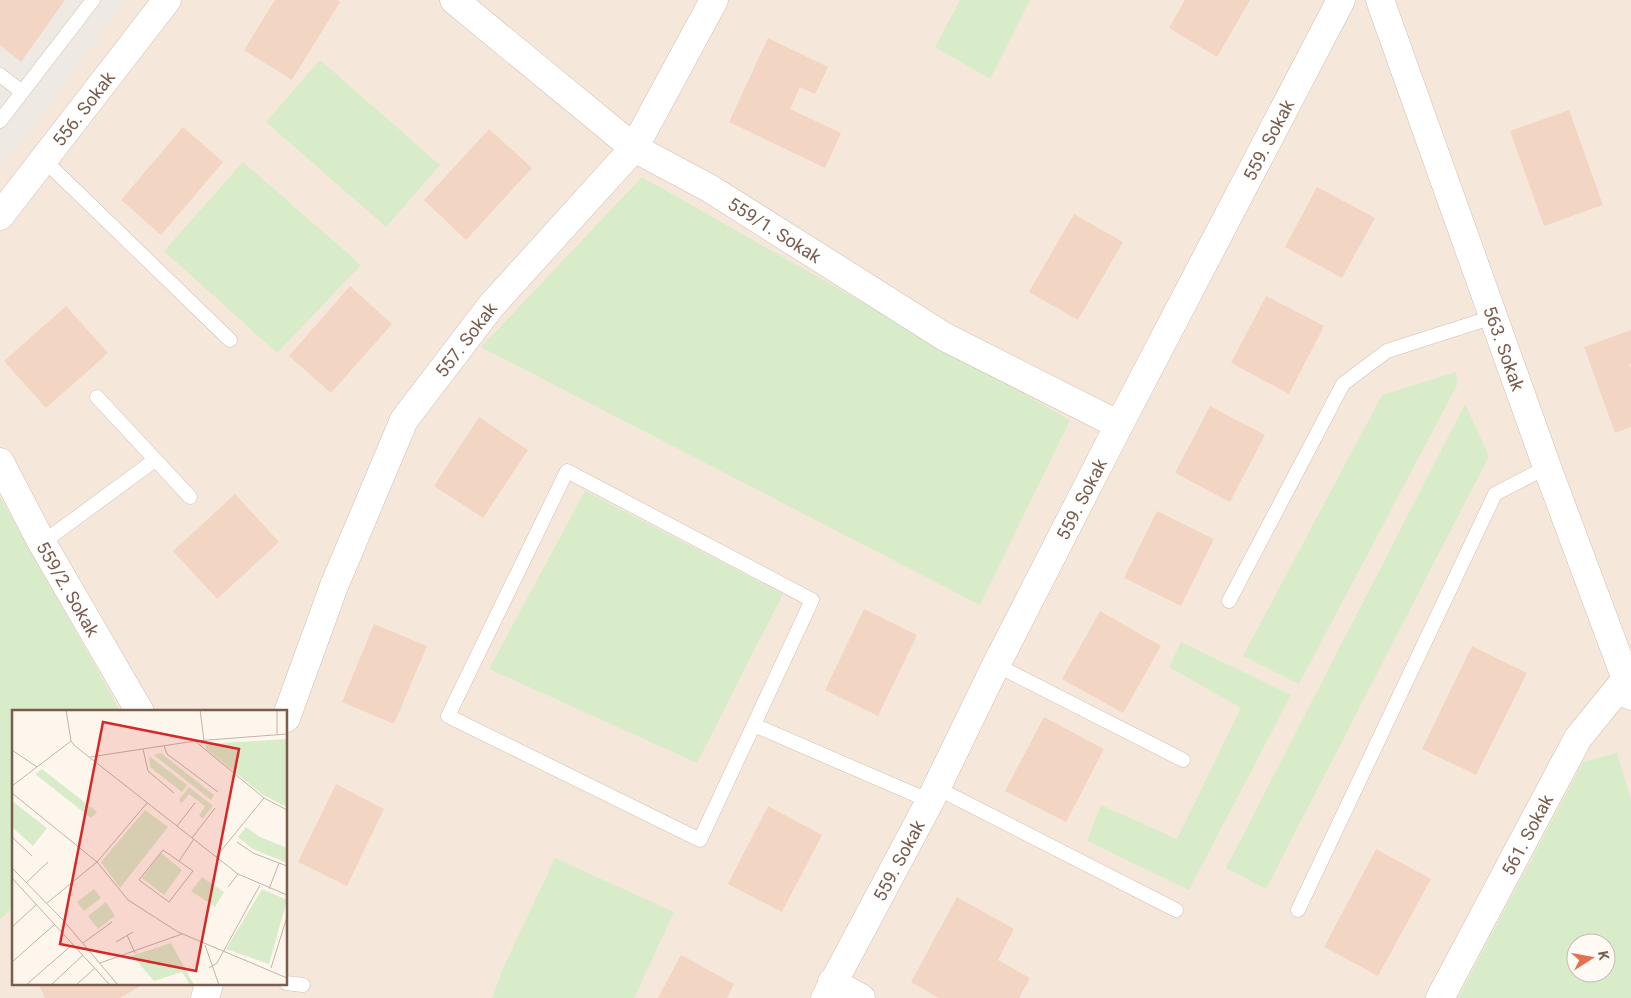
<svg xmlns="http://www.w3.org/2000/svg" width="1631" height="998" viewBox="0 0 1631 998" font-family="Roboto,sans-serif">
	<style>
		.residential { fill: #f5e8da; fill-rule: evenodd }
		.industrial { fill: #efe9e4 }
		.green { fill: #d8ecc9; fill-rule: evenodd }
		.building { fill: #f3d5c3 }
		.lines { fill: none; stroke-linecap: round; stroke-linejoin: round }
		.lane-casing { stroke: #d1beb0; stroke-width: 15 }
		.street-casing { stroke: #d1beb0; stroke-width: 29 }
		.lane { stroke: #fff; stroke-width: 14 }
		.street { stroke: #fff; stroke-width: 28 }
		.labels { text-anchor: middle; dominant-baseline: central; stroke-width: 4.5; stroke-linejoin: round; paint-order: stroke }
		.street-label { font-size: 18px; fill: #7a5c4d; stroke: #fffaf3 }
		.inset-road { fill: none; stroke: #c5b3a7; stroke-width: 1 }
		.view { fill: #d62828; fill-opacity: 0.15; stroke: #d62828; stroke-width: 2.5 }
		.inset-edge { fill: none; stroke: #7a5c4d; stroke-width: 2.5 }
	</style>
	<rect width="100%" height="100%" fill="#fdf6ec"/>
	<path class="residential" d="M0 0H1631V998H0ZM14 712H286V984H14ZM1576 943H1606V973H1576Z"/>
	<path class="industrial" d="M0 0H124L37 121 0 167Z"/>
	<path class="green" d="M960 0H1030L990 79 935 47Z
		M320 60 440 165 386 227 266 122Z
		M243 162 361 265 277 353 164 251Z
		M642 177 1070 420 980 605 481 347Z
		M1456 372 1457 385 1299 684 1243 656 1382 395Z
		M1465 404 1489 456 1266 889 1226 868Z
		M585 491 783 594 697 763 489 669Z
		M0 497 121 712H14V907L0 919Z
		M1181 642 1291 695 1189 890 1087 841 1101 805 1177 839 1241 708 1169 667Z
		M1617 753 1631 800V998H1458L1583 762ZM1576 943H1606V973H1576Z
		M555 858 674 912 634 998H492L503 968Z"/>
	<path class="building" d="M0 0H65L21 62 0 45Z
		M275 0H337L340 2 292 80 244 50Z
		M1185 0H1250L1217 57 1169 28Z
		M768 38 828 67 815 94 800 87 790 109 841 133 825 168 729 122Z
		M1569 110 1603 205 1544 226 1510 131Z
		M183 127 223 162 161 235 121 200Z
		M489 129 532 168 466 240 424 200Z
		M1317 187 1375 218 1342 278 1285 247Z
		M1074 214 1123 242 1078 320 1029 292Z
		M350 286 392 324 331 393 289 356Z
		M1266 296 1324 326 1289 394 1231 363Z
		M66 306 108 353 46 408 4 361Z
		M1631 330V363L1629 364 1631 369V427L1615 433 1584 347Z
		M1210 406 1265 435 1230 502 1175 473Z
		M479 417 528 450 483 518 434 486Z
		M235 494 279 542 217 599 173 551Z
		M1157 511 1214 539 1181 606 1124 578Z
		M864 609 917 635 878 716 825 690Z
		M1100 611 1161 646 1123 713 1062 679Z
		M374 624 427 646 394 724 342 702Z
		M1472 646 1527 673 1476 775 1422 749Z
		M1044 717 1104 749 1066 822 1005 791Z
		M336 784 384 809 347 886 298 862Z
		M768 806 822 835 782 912 728 884Z
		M1376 849 1431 879 1378 976 1324 947Z
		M957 897 1014 929 998 960 1030 978 1019 998H939L911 982Z
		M681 955 734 984 727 998H658Z
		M38 984H144L120 998H45Z"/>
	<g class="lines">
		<g class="lane-casing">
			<path id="lane" d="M0 75 22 92
				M0 121 93 0
				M44 160 230 340
				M97 397 190 497
				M567 471 812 600 700 840 448 716Z
				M42 543 155 460
				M1229 601 1343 384 1387 351 1493 317
				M996 665 1183 760
				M754 725 930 801
				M937 788 1176 910
				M1298 910 1495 494 1547 467
				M286 983 303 985"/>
		</g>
		<g class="street-casing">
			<g id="street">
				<path id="s1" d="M454 0 634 148 709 188 945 337 1119 425"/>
				<path id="s2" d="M1380 0 1547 467 1626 679 1631 696"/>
				<path id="s3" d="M0 216 167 0"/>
				<path id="s4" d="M0 462 42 543 140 712"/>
				<path id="s5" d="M286 718 334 586 404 420 491 306 634 148 714 0"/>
				<path d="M832 982 861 998"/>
				<path d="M205 998 209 984"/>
				<path id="s6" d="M825 998 930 801 996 665 1119 425 1341 0"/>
				<path id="s7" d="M1440 998 1578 738 1626 679"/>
			</g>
		</g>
		<use href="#lane" class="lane"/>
		<use href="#street" class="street"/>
	</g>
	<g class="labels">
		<g class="street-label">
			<text stroke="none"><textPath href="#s3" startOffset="136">556. Sokak</textPath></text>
			<text stroke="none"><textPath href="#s6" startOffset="966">559. Sokak</textPath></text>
			<text stroke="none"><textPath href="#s1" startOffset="396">559/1. Sokak</textPath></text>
			<text stroke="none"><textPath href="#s5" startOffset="422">557. Sokak</textPath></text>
			<text stroke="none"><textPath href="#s2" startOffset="370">563. Sokak</textPath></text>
			<text stroke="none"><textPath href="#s6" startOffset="561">559. Sokak</textPath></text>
			<text stroke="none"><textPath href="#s4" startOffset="144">559/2. Sokak</textPath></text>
			<text stroke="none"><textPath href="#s7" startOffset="185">561. Sokak</textPath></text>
			<text stroke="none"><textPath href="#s6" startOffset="156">559. Sokak</textPath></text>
		</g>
	</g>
	<g transform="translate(12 710)">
		<rect width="275" height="275" fill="#fdf6ec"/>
		<path d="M275 29V97L251 85 194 39 193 34ZM149 43 202 85 199 90 142 45ZM137 46 175 75 170 82 138 57ZM30 59 85 102 79 108 23 64ZM177 77 201 96 191 108 187 106 193 96 177 84 170 93 167 90ZM0 91 35 118 21 136 0 117ZM133 100 156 117 108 178 89 152ZM234 117 248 127 275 138V153L241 139 226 127ZM149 143 170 160 152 185 130 168ZM190 167 212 182 203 197 179 181ZM82 179 89 188 72 201 65 192ZM250 179 275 190 257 254 214 239ZM94 192 103 206 86 219 76 206ZM159 233 182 275H178L170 262 142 271 123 249 113 248Z" fill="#d8ecc9"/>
		<path class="inset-road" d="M54 0 59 31 63 36 226 164 275 185M188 0 192 30M265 24V0M183 31 252 88 275 100M152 36 155 44 206 82M131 39 136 61 162 83M0 40 25 57M78 47 183 31 275 24M0 76 59 31M0 83 85 152 116 190 166 222 275 268M165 116 183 93M0 127 20 146M180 128 203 98M225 132 241 143 275 156M151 140 181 161 157 192 127 170ZM204 147 252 88M167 151 182 129M0 158 51 210 106 275M0 168 98 275M14 173 36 152M216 177 226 164M257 179 267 153M35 193 85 152 135 93M0 217 25 194M115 225 123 243M104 232 121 222M71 233 100 212M193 235 207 275M0 252 43 214M88 253 170 224M197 258 205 253 248 175M259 258 275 207M14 275 61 234M39 275 71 245M64 275 83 258"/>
		<path class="view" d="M91 12 227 39 184 261 48 234Z"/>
		<rect width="275" height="275" class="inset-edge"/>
	</g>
	<g transform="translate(1591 958) rotate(79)"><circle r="24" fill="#fffaf3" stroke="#cabbb1"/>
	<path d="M0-4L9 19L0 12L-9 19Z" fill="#e76f51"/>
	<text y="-8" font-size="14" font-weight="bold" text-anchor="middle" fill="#7a5c4d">K</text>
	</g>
</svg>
